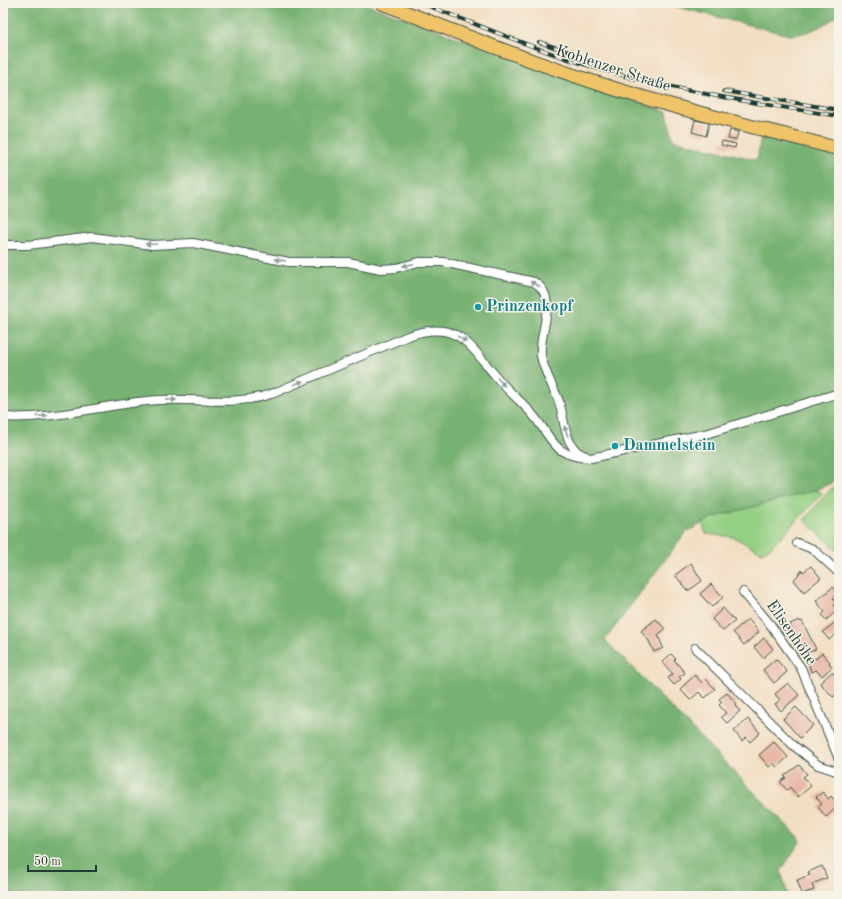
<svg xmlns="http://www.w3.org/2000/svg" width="842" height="899" viewBox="0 0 842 899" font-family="'Old Standard TT',serif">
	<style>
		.green { fill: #95d084; stroke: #5a865c }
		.forest { fill: #78b272; stroke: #4c7853 }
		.building { fill: #e8b7a5 }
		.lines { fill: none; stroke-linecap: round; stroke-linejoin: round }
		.street-casing { stroke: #3f5549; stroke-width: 10 }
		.primary-casing { stroke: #3f5549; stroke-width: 15 }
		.street { stroke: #fff; stroke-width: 8 }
		.primary { stroke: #efc469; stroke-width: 13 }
		.rail-casing { stroke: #1f3d34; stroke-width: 4 }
		.rail { stroke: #f7f3e8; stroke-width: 2.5; stroke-dasharray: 8; stroke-linecap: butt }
		.oneway { fill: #8f9e9a }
		.culture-dot { fill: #0f9aa8; stroke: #f7f3e8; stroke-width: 1.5 }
		.labels { text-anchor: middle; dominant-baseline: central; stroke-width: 3; stroke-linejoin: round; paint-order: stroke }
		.street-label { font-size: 16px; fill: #1f3d34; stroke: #f7f3e8 }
		.culture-label { font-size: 16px; font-weight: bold; fill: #0d838f; stroke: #f7f3e8; text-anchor: start }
	</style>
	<rect width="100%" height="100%" fill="#f7f3e8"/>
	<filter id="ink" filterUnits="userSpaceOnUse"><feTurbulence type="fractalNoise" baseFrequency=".025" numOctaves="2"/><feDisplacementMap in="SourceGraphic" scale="8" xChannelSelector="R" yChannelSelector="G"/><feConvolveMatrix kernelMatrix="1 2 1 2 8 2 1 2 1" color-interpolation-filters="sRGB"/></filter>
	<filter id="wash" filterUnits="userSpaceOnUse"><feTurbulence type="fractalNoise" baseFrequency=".012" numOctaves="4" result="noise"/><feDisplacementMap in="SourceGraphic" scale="16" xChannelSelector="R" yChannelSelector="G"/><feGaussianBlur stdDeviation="0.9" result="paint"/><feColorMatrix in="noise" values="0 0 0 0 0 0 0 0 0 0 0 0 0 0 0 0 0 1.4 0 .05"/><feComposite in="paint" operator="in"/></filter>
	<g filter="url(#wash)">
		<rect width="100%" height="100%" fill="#f2dec2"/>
		<path class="green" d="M839 486V552L804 520 832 488Z
			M815 490 823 493 771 547 762 552 733 537 706 534 702 523 712 518Z"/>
		<path class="forest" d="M3 3H363L587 85 667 112 673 140 757 160 761 137 839 158V480L815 490 712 518 685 533 605 640 801 840 781 871 788 896H3Z
			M661 3H839V15C824 25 807 35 789 35Z"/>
		<g id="blocks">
			<path class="building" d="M695 120 709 123 706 136 692 132Z
				M730 130 738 132 736 140 728 139Z
				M722 141 736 144 735 148 721 145Z
				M691 563 702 581 688 591 675 575Z
				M811 566 821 578 804 592 794 580 802 570 803 572Z
				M711 584 723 597 712 607 700 594Z
				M833 587 838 593 833 598 837 603 834 605 838 610 826 620 822 615 825 612 816 601Z
				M723 608 735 621 723 631 712 619Z
				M656 619 665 629 658 635 663 648 654 652 649 641 641 631Z
				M748 619 759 632 744 645 733 632Z
				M839 619V631L829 640 823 632Z
				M799 620 800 622 802 621 816 649 801 656 790 634 792 629 790 624Z
				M764 638 773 649 763 658 754 647Z
				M822 653 830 662 829 663 832 667 822 676 816 670 811 672 808 661 817 658Z
				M671 654 676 659 674 660 685 673 679 677 681 679 674 685 668 678 673 674 662 662Z
				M776 659 787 672 774 683 763 670Z
				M832 672 839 680V692L833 697 820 683Z
				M695 675 702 683 706 679 715 689 705 698 699 692 690 700 680 689Z
				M788 683 799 695 781 711 775 704 780 700 775 694Z
				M727 693 737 704 735 706 740 711 727 723 721 717 726 713 719 705 722 702 719 699Z
				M796 707 813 725 800 738 783 719Z
				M748 719 760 733 750 742 746 737 742 741 734 731Z
				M774 742 788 757 777 767 773 763 769 767 759 755Z
				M799 765 807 774 803 777 811 786 798 797 790 787 787 790 780 782 786 778 784 776Z
				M823 792 828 799 831 796 839 805 826 817 818 807 822 804 816 797Z
				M822 866 827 878 812 884 814 890 802 894 797 880 810 875 808 872Z"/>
		</g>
	</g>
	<g filter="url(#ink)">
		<use href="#blocks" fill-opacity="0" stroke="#3f5549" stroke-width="1"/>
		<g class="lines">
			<g class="street-casing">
				<path id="street" d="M3 245H28L92 237 152 245 193 243 289 262H348L381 269 396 268 419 262H443L534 282C560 297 538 333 541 356 544 371 552 384 558 399 565 416 563 450 586 456
					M3 417C52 420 99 406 147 401 190 396 232 408 274 393L408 336C460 318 470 347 499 380 510 393 523 403 533 415 554 440 553 457 591 458L709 433 839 393
					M797 543 813 549 839 573
					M743 592 770 624 801 668 839 759
					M695 648 793 745 818 765 839 772"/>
			</g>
			<g class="primary-casing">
				<path id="primary" d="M382 3C456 32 530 62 606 86 682 111 761 128 839 149"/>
			</g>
			<use href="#street" class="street"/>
			<use href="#primary" class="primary"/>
			<g class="rail-casing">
				<path id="rail" d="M421 3C481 26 541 52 603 70 681 92 760 104 839 116
					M539 42 569 52
					M724 91 839 110"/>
			</g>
			<use href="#rail" class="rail"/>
		</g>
		<defs><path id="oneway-solid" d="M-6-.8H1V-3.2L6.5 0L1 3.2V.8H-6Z"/></defs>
		<g class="oneway">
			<use href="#oneway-solid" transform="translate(151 244) rotate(-178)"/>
			<use href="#oneway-solid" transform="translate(280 260) rotate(-169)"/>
			<use href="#oneway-solid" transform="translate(408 265) rotate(167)"/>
			<use href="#oneway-solid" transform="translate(535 284) rotate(-152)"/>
			<use href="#oneway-solid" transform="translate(462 339) rotate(31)"/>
			<use href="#oneway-solid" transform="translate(501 382) rotate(48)"/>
			<use href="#oneway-solid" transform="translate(298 383) rotate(-23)"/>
			<use href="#oneway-solid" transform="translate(171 400) rotate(1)"/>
			<use href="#oneway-solid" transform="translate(42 416) rotate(-4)"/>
			<use href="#oneway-solid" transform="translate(566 431) rotate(-110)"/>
		</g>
	</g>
	<g class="culture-dot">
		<circle cx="478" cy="307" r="4"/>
		<circle cx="615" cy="446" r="4"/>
	</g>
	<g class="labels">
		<g class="street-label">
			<text transform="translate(613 69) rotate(18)">Koblenzer Straße</text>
			<text transform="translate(791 633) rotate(55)">Elisenhöhe</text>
		</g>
		<g class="culture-label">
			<text x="486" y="307">Prinzenkopf</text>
			<text x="623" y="446">Dammelstein</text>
		</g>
	</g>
	<rect width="842" height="899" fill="none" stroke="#f7f3e8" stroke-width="16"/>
	<path d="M28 865v6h68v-6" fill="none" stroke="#1f3d34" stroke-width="2"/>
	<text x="34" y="865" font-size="12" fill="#1f3d34" stroke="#f7f3e8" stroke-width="3" paint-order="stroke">50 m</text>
</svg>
